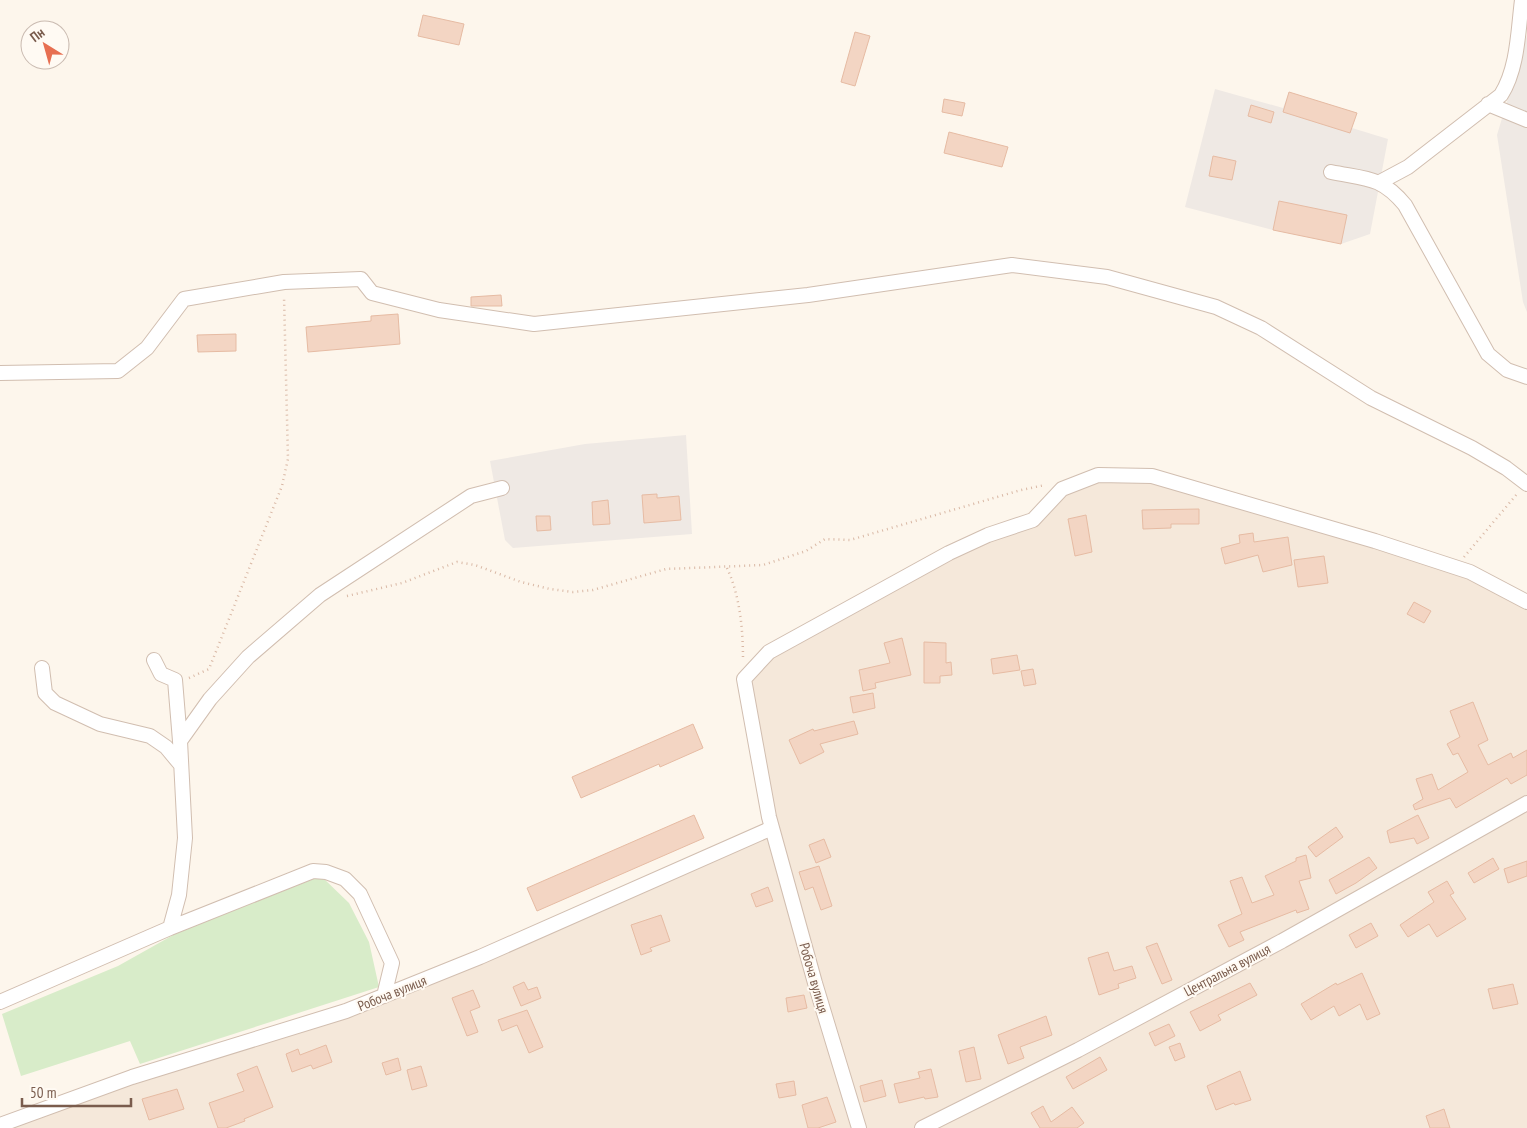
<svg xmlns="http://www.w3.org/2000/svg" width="1527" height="1128" viewBox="0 0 1527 1128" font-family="'PT Sans Narrow',sans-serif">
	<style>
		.residential { fill: #f5e8da }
		.industrial { fill: #efe9e4 }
		.green { fill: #d8ecc9 }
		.building { fill: #f3d5c3; stroke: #e6bba3 }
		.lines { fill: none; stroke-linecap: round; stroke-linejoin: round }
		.minor-casing { stroke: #d1beb0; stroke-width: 16 }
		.path { stroke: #d9b8a5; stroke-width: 2.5; stroke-dasharray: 1 4; stroke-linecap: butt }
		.minor { stroke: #fff; stroke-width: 14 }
		.labels { text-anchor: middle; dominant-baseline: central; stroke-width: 4; stroke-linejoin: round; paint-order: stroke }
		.street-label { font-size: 14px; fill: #7a5c4d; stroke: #fffaf3 }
	</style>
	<rect width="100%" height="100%" fill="#fdf6ec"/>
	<path class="residential" d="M1099 478 1152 479 1455 571 1527 606V799L1281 938 916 1128H862L772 816 747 680 771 654 951 556 1035 522 1063 491Z
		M1527 806V1128H927Z
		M770 832 857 1128H3L134 1080 347 1015Z"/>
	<path class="industrial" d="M1527 35V312L1523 302 1497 135Z
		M1215 89 1283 108 1289 92 1357 113 1352 128 1388 139 1370 234 1341 244 1273 230 1185 207Z
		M686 435 692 534 513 548 505 540 490 461 585 444Z"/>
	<path class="green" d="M321 876 349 903 369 942 379 987 140 1064 130 1041 21 1076 2 1014 118 966 175 934Z"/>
	<path class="building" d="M423 15 464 24 459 45 418 36Z
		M855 32 870 36 855 86 841 82Z
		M1289 92 1357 113 1350 133 1283 112Z
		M944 99 965 103 962 116 942 112Z
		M1251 105 1274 112 1271 123 1248 116Z
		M949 132 1008 147 1002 167 944 153Z
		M1213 156 1236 161 1232 180 1209 176Z
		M1279 201 1347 215 1341 244 1273 230Z
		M501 295 502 306H471V297Z
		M398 314 400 344 308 352 306 327 371 321V316Z
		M236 334V351L198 352 197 335Z
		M657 494V498L679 496 681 520 644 523 642 495Z
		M608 500 610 524 593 525 592 502Z
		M1199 509V524H1171V528L1143 529 1142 510Z
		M1086 515 1092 552 1075 556 1068 519Z
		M536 516H550L551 530 537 531Z
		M1253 533 1254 542 1288 537 1292 565 1263 572 1258 555 1225 564 1221 548 1240 543 1239 535Z
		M1324 556 1328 583 1298 587 1294 560Z
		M1414 602 1431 611 1424 623 1407 614Z
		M902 638 911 675 875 683 876 688 863 691 859 670 890 663 884 643Z
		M924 642 946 643V663L951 662 952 675 940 676V683H924Z
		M1017 655 1020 670 993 674 991 659Z
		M1033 669 1036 684 1024 686 1021 671Z
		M873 693 875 708 853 713 850 697Z
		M1473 702 1488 740 1478 745 1488 765 1511 753 1513 758 1527 750V775L1511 784 1507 778 1456 808 1450 798 1415 810 1413 805 1423 799 1416 779 1432 774 1438 790 1468 772 1458 753 1453 755 1447 744 1460 737 1450 711Z
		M854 721 858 734 820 744 824 752 800 764 789 740 813 729 814 731Z
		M693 724 703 748 660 767 659 764 581 798 572 777Z
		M694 815 704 838 537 911 527 888Z
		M1418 815 1429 838 1417 844 1414 838 1390 843 1387 831Z
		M1336 827 1343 837 1316 857 1308 847Z
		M824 839 831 857 816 863 809 845Z
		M1306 855 1311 878 1299 881 1309 909 1297 913 1296 910 1240 932 1244 940 1229 947 1218 925 1242 914 1230 881 1242 877 1252 903 1274 895 1265 876 1296 861V858Z
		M1369 857 1377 868 1356 883 1336 894 1329 880Z
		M1493 858 1499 869 1474 883 1468 873Z
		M1527 861V876L1508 883 1504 869Z
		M819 866 832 906 821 910 813 887 805 890 799 872Z
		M1447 881 1454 893 1450 895 1466 919 1437 937 1429 924 1408 937 1400 925 1434 902 1428 892Z
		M768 887 773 901 756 907 751 894Z
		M661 915 670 941 650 948 652 951 641 955 631 925Z
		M1371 923 1378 936 1356 948 1349 935Z
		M1157 943 1172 980 1162 984 1146 947Z
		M1108 952 1114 971 1132 966 1136 978 1118 984 1119 988 1099 995 1088 958Z
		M1362 973 1380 1014 1367 1020 1360 1004 1339 1016 1334 1006 1311 1020 1301 1004 1336 983 1337 985Z
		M524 982 528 990 537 987 541 998 521 1006 513 987Z
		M1250 983 1257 995 1218 1015 1221 1020 1200 1031 1190 1012Z
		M1513 984 1518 1004 1493 1009 1488 989Z
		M473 990 480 1007 470 1011 478 1032 467 1036 452 998Z
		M804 995 807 1008 788 1012 786 998Z
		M527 1010 543 1047 529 1053 517 1025 502 1031 498 1020Z
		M1046 1016 1052 1035 1020 1047 1024 1058 1008 1064 998 1035Z
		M1169 1024 1175 1036 1155 1046 1149 1033Z
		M1180 1043 1185 1057 1175 1061 1169 1047Z
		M326 1045 332 1062 313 1069 311 1065 292 1072 286 1054 298 1049 300 1055Z
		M974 1047 981 1079 966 1082 959 1051Z
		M1100 1057 1107 1070 1073 1089 1066 1077Z
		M398 1058 401 1070 386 1075 382 1063Z
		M257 1066 273 1107 244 1119 245 1121 226 1128H218L209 1103 244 1091 237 1074Z
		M421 1066 427 1086 412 1090 407 1070Z
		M931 1069 938 1097 925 1099 924 1097 899 1103 894 1084 920 1078 918 1072Z
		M1240 1071 1251 1100 1235 1105 1234 1103 1216 1110 1207 1086Z
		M882 1080 886 1096 864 1102 860 1086Z
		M794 1081 796 1095 779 1098 776 1084Z
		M177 1089 184 1109 149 1120 142 1099Z
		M827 1097 836 1122 818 1128H808L802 1105Z
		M1043 1106 1051 1122 1072 1107 1084 1123 1077 1128H1040L1031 1113Z
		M1444 1109 1450 1128H1430L1426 1116Z"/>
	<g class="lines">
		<g class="minor-casing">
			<path id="minor" d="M1488 104 1527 120
				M1331 172C1366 179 1381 176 1405 205L1488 354 1507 370 1527 377
				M1380 182 1408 167 1501 95C1518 68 1518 31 1522 0
				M0 373 118 371 147 348 184 299 284 282 361 279 372 293 439 310 534 324 808 295 1012 265 1107 277 1216 307 1261 328 1371 398 1472 448 1506 468 1527 484
				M154 660 161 674 175 680 180 741
				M42 668 45 693 55 703 100 724 150 736 166 747 181 765
				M170 928 313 871 326 872 345 879 360 894 392 963 384 996
				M0 1002 170 928 179 895 185 838 180 741 210 699 248 657 320 595 471 496 502 488
				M0 1125 132 1077 346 1011 480 957 772 828
				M859 1128 815 983 769 817 744 679 769 652 949 553 988 535 1033 520 1062 489 1098 475 1152 476 1375 541 1470 572 1527 602
				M922 1128 1078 1050 1282 941 1527 803"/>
		</g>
		<path class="path" d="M1464 557 1517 494
			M727 568C740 596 743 629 743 660
			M347 596 402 583 457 562 475 565 521 582 550 589 573 592 593 590 666 569 763 565 806 551 825 539 850 540 1021 490 1045 485
			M189 678 209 669 282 486 288 459 284 296"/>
		<use href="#minor" class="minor"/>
	</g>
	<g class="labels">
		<g class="street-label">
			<text transform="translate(1227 970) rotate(-28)">Центральна вулиця</text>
			<text transform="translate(814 978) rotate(74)">Робоча вулиця</text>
			<text transform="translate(392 993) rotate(-22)">Робоча вулиця</text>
		</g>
	</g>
	<g transform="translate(45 45) rotate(323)"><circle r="24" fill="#fffaf3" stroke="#cabbb1"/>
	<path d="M0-4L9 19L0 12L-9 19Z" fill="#e76f51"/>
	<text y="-8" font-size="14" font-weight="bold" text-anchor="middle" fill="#7a5c4d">Пн</text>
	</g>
	<path d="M22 1098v8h109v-8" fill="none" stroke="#7a5c4d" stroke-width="2.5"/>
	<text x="30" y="1098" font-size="15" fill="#7a5c4d" stroke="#fffaf3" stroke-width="4" paint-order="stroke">50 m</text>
</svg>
